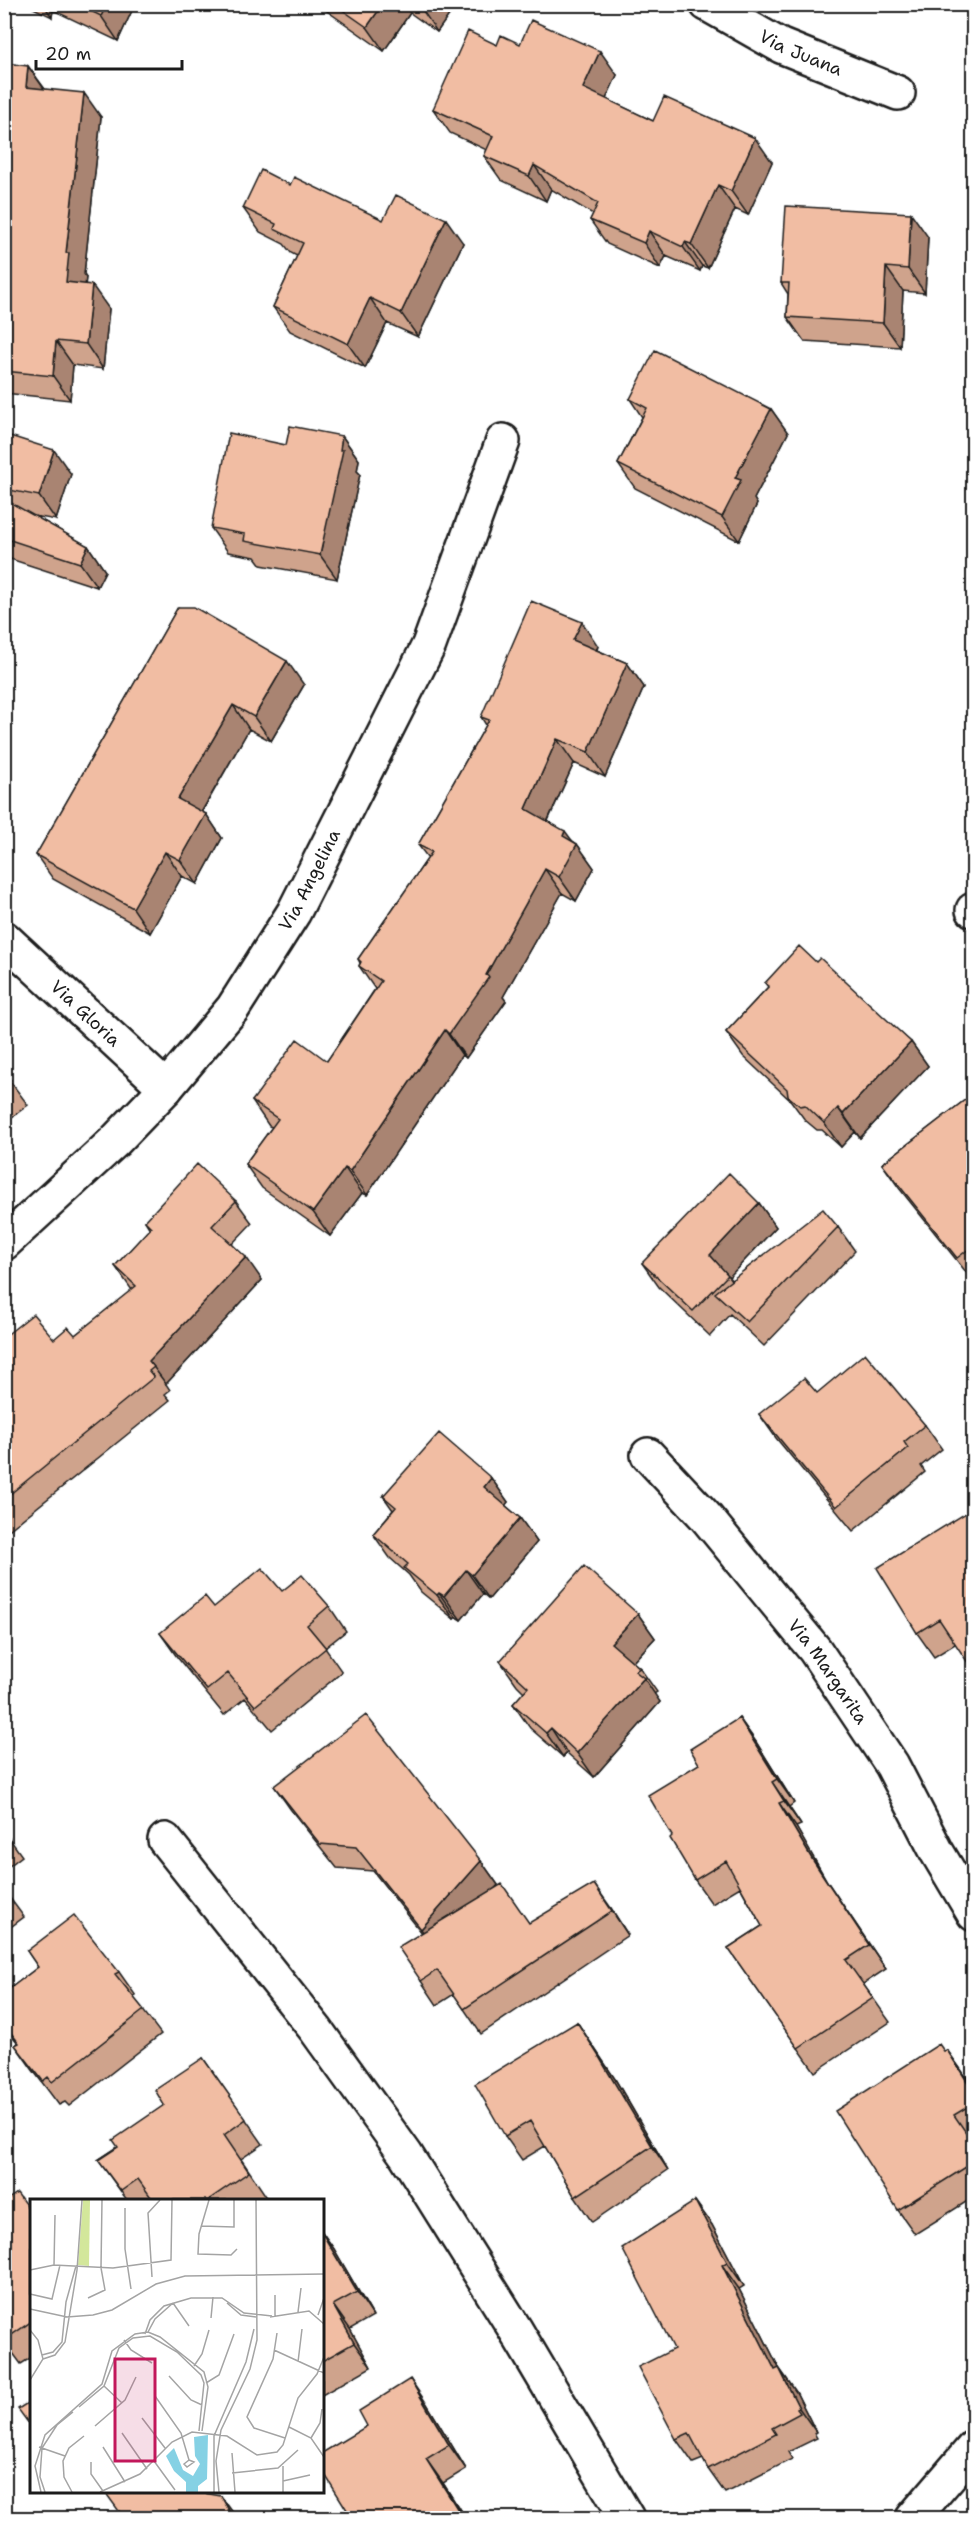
<svg xmlns="http://www.w3.org/2000/svg" width="978" height="2523" viewBox="0 0 978 2523" font-family="'Shantell Sans',sans-serif">
	<style>
		.lines { fill: none; stroke-linecap: round; stroke-linejoin: round }
		.minor-casing { stroke: #1c1c1c; stroke-width: 38 }
		.tertiary-casing { stroke: #1c1c1c; stroke-width: 38 }
		.minor { stroke: #fff; stroke-width: 33 }
		.tertiary { stroke: #fff; stroke-width: 33 }
		.wall { fill: #cfa38c; stroke: #1c1c1c; stroke-width: 1.5 }
		.shaded-wall { fill: #a98472; stroke: #1c1c1c; stroke-width: 1.5 }
		.building { fill: #f1bda3; stroke: #1c1c1c; stroke-width: 1.5 }
		.labels { text-anchor: middle; dominant-baseline: central; stroke-width: 4.5; stroke-linejoin: round; paint-order: stroke }
		.street-label { font-size: 18px; fill: #1c1c1c; stroke: #fff }
		.inset-road { fill: none; stroke: #a4a4a4; stroke-width: 1.5 }
		.view { fill: #c2185b; fill-opacity: 0.15; stroke: #c2185b; stroke-width: 3 }
		.inset-edge { fill: none; stroke: #1c1c1c; stroke-width: 3 }
	</style>
	<rect width="100%" height="100%" fill="#fff"/>
	<filter id="ink" filterUnits="userSpaceOnUse"><feTurbulence type="fractalNoise" baseFrequency=".0167" numOctaves="2"/><feDisplacementMap in="SourceGraphic" scale="12" xChannelSelector="R" yChannelSelector="G"/><feConvolveMatrix kernelMatrix="1 2 1 2 8 2 1 2 1" color-interpolation-filters="sRGB"/></filter>
	<g filter="url(#ink)">
		<g class="lines">
			<g class="minor-casing">
				<g id="minor">
					<path id="s1" d="M707 4 781 46 898 93"/>
					<path d="M973 910H974"/>
					<path id="s2" d="M4 938 166 1088"/>
					<path id="s3" d="M4 1243 115 1141 166 1088 233 1008 294 912 429 645 503 441"/>
					<path id="s4" d="M648 1455 705 1516 815 1650 892 1765 937 1852 974 1914"/>
					<path d="M165 1840 316 2030 406 2155 515 2329 627 2518"/>
				</g>
			</g>
			<g class="tertiary-casing">
				<path id="tertiary" d="M913 2518 974 2447"/>
			</g>
			<use href="#minor" class="minor"/>
			<use href="#tertiary" class="tertiary"/>
		</g>
		<path class="wall" d="M25 4H135L118 41 53 10 52 17Z
			M317 4H457L437 32 410 13 384 51Z
			M520 44 617 75 606 99 653 121 772 162 748 215 735 209 708 268 702 266 700 271 666 256 660 268 607 244 590 220 593 214 551 189 546 201 501 180 484 156 487 150 450 133 433 109 497 45Z
			M4 63 28 66 45 89 101 117 84 274 86 277 85 284 109 309 103 369 73 365 70 400 4 393Z
			M290 185 383 220 463 243 418 337 387 323 365 368 290 331 273 307 297 256 291 253 284 244 260 232 243 208Z
			M928 237 925 293 903 291 900 347 804 341 787 317 788 294 781 283Z
			M630 399 771 409 788 433 754 499 757 504 739 541 635 488 618 464 642 417Z
			M4 434 71 474 56 520 34 516 88 546 105 571 97 587 4 557Z
			M342 436 359 460 357 471 360 474 337 579 261 565 255 557 228 552 211 528 286 445Z
			M178 607 304 685 271 741 249 729 202 812 206 814 222 838 197 884 182 876 150 933 53 879 36 855Z
			M598 646 597 650 627 663 644 687 605 777 574 763 548 821 573 841 577 844 594 868 576 901 562 893 503 997 506 1001 466 1058 462 1055 367 1195 362 1193 330 1236 262 1188 245 1164 272 1127 269 1126 252 1101 327 1061 375 989 359 966 360 963 358 959 428 858 418 845 486 725 481 717Z
			M816 962 911 1042 928 1066 860 1138 855 1132 841 1147 822 1130H817L805 1120 791 1101 743 1056 726 1032 768 987 765 983Z
			M4 1073 28 1105 4 1123Z
			M974 1093V1282L899 1188 882 1164Z
			M236 1201 252 1223 232 1244 262 1280 166 1384 170 1390 165 1394 170 1400 4 1534V1337L54 1339 75 1335 132 1290 115 1266 150 1229 145 1221Z
			M759 1203 776 1227 729 1277 731 1280 838 1227 855 1251 764 1346 730 1314 710 1336 659 1287 642 1263Z
			M817 1393 925 1425 942 1449 921 1466 925 1472 853 1531 776 1438 759 1414Z
			M491 1478 508 1502 505 1505 520 1518 537 1542 489 1599 483 1594 461 1620 456 1617 454 1619 421 1592 409 1575 390 1558 373 1534 393 1510 383 1496Z
			M974 1508 955 1644 934 1657 917 1633Z
			M282 1591 329 1606 346 1631 325 1648 342 1672 272 1730 245 1698 224 1715 177 1657 160 1633 214 1607Z
			M638 1614 655 1638 633 1662 640 1668 657 1692 654 1694 660 1702 594 1777 567 1753 563 1757 530 1728 513 1704 524 1692 517 1685 500 1661Z
			M739 1718 756 1742 794 1803 789 1807 801 1825 796 1827 828 1883 886 1969 863 1984 890 2022 815 2072 728 1948 762 1926 740 1887 712 1904 695 1880 672 1836 699 1764Z
			M274 1786 481 1861 498 1885 496 1887 529 1923 611 1908 628 1935 481 2034 454 1994 437 2005 421 1981 422 1933 373 1871 337 1868 291 1810Z
			M4 1831 22 1856 4 1870Z
			M4 1890 24 1917 4 1932Z
			M27 1951 119 1972 136 1996 133 1997 161 2034 69 2106 65 2102 59 2105 32 2069 15 2045 18 2043 4 2026V1993L38 1967Z
			M577 2022 615 2079 668 2170 592 2222 575 2197 545 2146 522 2160 505 2136Z
			M947 2050 974 2088V2137L971 2139 974 2142V2197L915 2234 898 2210 944 2051Z
			M203 2058 263 2144 241 2159 266 2196 260 2200H127L98 2160 118 2147 164 2105Z
			M695 2201 712 2225 744 2286 739 2289 779 2368 796 2392 816 2432 814 2433 817 2438 788 2452 792 2459 725 2493 708 2469 703 2459 693 2463 676 2439 674 2349Z
			M4 2202 32 2213V2357L21 2364 4 2341Z
			M322 2232 334 2249 373 2316 350 2329 371 2367 322 2395Z
			M427 2404 466 2469 443 2483 465 2518H352Z"/>
		<path class="shaded-wall" d="M43 4H49L53 10 52 17Z
			M107 4H135L118 41 101 16Z
			M383 4H404L410 13 384 51 367 27Z
			M423 4H457L437 32 421 8Z
			M600 51 617 75 600 112 583 88Z
			M28 66 45 90 26 87Z
			M84 93 101 117 84 274 86 277 83 306 66 282V253Z
			M755 138 772 162 748 215 731 191Z
			M534 165 551 189 546 201 529 176Z
			M718 185 735 209 708 268 691 244Z
			M911 213 928 237 925 293 908 269Z
			M446 219 463 243 418 337 401 313Z
			M649 231 666 256 660 268 644 243Z
			M685 242 702 266 700 271 683 247Z
			M886 267 903 291 900 347 883 323Z
			M92 285 109 309 103 369 86 344Z
			M370 298 387 323 365 368 348 344Z
			M56 341 73 365 70 400 53 376Z
			M771 409 788 433 754 499 757 504 739 541 722 517 735 478Z
			M342 436 359 460 357 471 360 474 337 579 320 555Z
			M54 450 71 474 56 520 39 496Z
			M88 546 105 571 97 587 80 563Z
			M582 622 598 646 590 664 573 640Z
			M287 661 304 685 271 741 254 717Z
			M627 663 644 687 605 777 588 752Z
			M233 705 249 729 195 823 178 799Z
			M557 739 574 763 542 833 526 809Z
			M206 814 222 838 197 884 180 860Z
			M565 831 576 846 577 844 594 868 576 901 559 877 563 836Z
			M165 852 182 876 150 933 133 908Z
			M545 869 562 893 503 997 506 1001 466 1058 449 1034 486 975Z
			M445 1030 462 1055 367 1195 350 1171Z
			M911 1042 928 1066 860 1138 843 1114Z
			M838 1108 855 1132 841 1147 824 1123Z
			M345 1168 362 1193 330 1236 313 1212Z
			M759 1203 776 1227 729 1277 710 1255Z
			M246 1257 262 1280 166 1384 149 1361Z
			M491 1478 508 1502 501 1511 484 1487Z
			M520 1518 537 1542 489 1599 472 1575Z
			M466 1570 483 1594 461 1620 444 1596Z
			M439 1593 456 1617 454 1619 437 1595Z
			M638 1614 655 1638 628 1667 611 1643Z
			M644 1678 660 1702 594 1777 577 1753Z
			M739 1718 756 1742 794 1803 777 1779Z
			M551 1728 567 1753 563 1757 546 1733Z
			M772 1782 789 1807 801 1825 784 1801Z
			M779 1803 796 1827 828 1883 886 1969 812 1859Z
			M481 1861 498 1885 438 1953 421 1929Z
			M594 1884 611 1908 628 1935Z
			M577 2022 615 2079 668 2170 652 2146Z
			M947 2050 964 2074 974 2088V2090Z
			M695 2201 712 2225 744 2286 727 2262Z
			M322 2232 334 2249 373 2316 357 2292 322 2233Z
			M722 2265 739 2289 792 2394 775 2370Z
			M333 2305 350 2329 371 2367 354 2343Z
			M779 2368 796 2392 816 2432 799 2408Z
			M410 2379 427 2404 466 2469 449 2445Z
			M426 2459 443 2483 465 2518H463Z
			M221 2496 237 2518H233Z"/>
		<path class="building" d="M76 4H107L101 16Z
			M334 4H383L367 27Z
			M531 20 600 51 583 88 653 121 664 97 755 138 731 191 718 185 691 244 685 242 683 247 649 231 644 243 590 220 598 203 534 165 529 176 484 156 493 136 433 109 468 31 497 45 501 35 520 44Z
			M4 63 28 66 26 87 84 93 66 253H69L66 282 92 285 86 344 56 341 53 376 4 371Z
			M261 170 290 185 294 177 383 220 396 195 446 219 401 313 370 298 348 344 273 307 303 243 274 229 276 224 243 208Z
			M786 206 911 213 908 269 886 267 883 323 787 317 789 283H781Z
			M655 350 771 409 735 478 741 480 722 517 618 464 647 408 630 399Z
			M290 426 342 436 340 450H343L320 555 244 541 245 534 211 528 229 433 286 445Z
			M4 434 54 450 39 496 4 489Z
			M4 499 88 546 80 563 4 538Z
			M531 601 582 622 573 640 627 663 588 752 557 739 526 809 565 831 563 836 577 844 559 877 545 869 486 975 489 977 449 1034 445 1030 350 1171 345 1168 313 1212 245 1164 278 1119 252 1101 297 1039 327 1061 381 981 359 966 361 962 358 959 432 852 418 845 489 720 481 717Z
			M178 607H194L287 661 254 717 233 705 178 799 206 814 180 860 165 852 133 908 36 855Z
			M799 946 816 962 820 958 911 1042 843 1114 838 1108 824 1123 805 1105 800 1106 788 1096 787 1089 726 1032 769 986 765 983Z
			M4 1073 11 1080 4 1086Z
			M974 1093V1245L957 1258 882 1164Z
			M197 1164 236 1201 212 1226 246 1257 149 1361 154 1367 149 1371 154 1377 4 1499V1337L33 1314 54 1339 68 1327 75 1335 136 1286 115 1266 151 1227 145 1221Z
			M729 1173 759 1203 710 1255 728 1275 693 1311 642 1263Z
			M823 1209 838 1227 747 1322 715 1293Z
			M865 1353 925 1425 904 1442 908 1448 836 1507 759 1414 804 1378 817 1393Z
			M439 1433 491 1478 484 1487 520 1518 472 1575 466 1570 444 1596 439 1593 437 1595 404 1568 408 1564 373 1534 396 1507 383 1496Z
			M974 1508V1672L939 1619 917 1633 877 1568Z
			M584 1566 638 1614 611 1643 640 1668 635 1671 644 1678 577 1753 551 1728 546 1733 513 1704 528 1687 500 1661Z
			M262 1568 282 1591 302 1575 329 1606 307 1625 326 1648 255 1706 228 1673 207 1690 160 1633 205 1596 214 1607Z
			M366 1715 481 1861 421 1929 356 1847 320 1844 274 1786Z
			M739 1718 777 1779 772 1782 784 1801 779 1803 812 1859 869 1945 846 1960 873 1998 798 2048 728 1948 762 1926 726 1861 695 1880 670 1838 672 1836 648 1795 699 1764 690 1749Z
			M502 1884 529 1923 594 1884 612 1911 464 2009 437 1970 421 1981 398 1947Z
			M74 1915 119 1972 115 1974 144 2010 52 2082 48 2077 43 2081 15 2045 19 2043 4 2024V1993L38 1967 27 1951Z
			M577 2022 598 2055 652 2146 575 2197 530 2121 505 2136 475 2084Z
			M939 2044 944 2051 947 2050 972 2089 970 2090 974 2096V2103L954 2115 974 2144V2162L898 2210 835 2111Z
			M203 2058 246 2119 224 2135 249 2172 208 2200H153L138 2179 121 2191 98 2160 118 2147 113 2140 164 2105 155 2090Z
			M17 2193 32 2213V2321L4 2340V2202Z
			M695 2201 727 2262 722 2265 775 2370 779 2368 799 2408 797 2409 800 2413 772 2428 776 2434 708 2469 689 2433 676 2439 638 2367 674 2349 622 2248Z
			M322 2233 357 2292 333 2305 354 2343 322 2361Z
			M410 2379 449 2445 426 2459 463 2518H352L322 2470V2453L367 2426 359 2411Z
			M32 2400V2428L18 2409Z
			M105 2492H198L221 2496 233 2518H124Z"/>
	</g>
	<g class="labels">
		<g class="street-label">
			<text stroke="none"><textPath href="#s1" startOffset="106">Via Juana</textPath></text>
			<text stroke="none"><textPath href="#s3" startOffset="478">Via Angelina</textPath></text>
			<text stroke="none"><textPath href="#s2" startOffset="111">Via Gloria</textPath></text>
			<text stroke="none"><textPath href="#s4" startOffset="282">Via Margarita</textPath></text>
		</g>
	</g>
	<g transform="translate(30 2199)">
		<rect width="294" height="294" fill="#fff"/>
		<path d="M53 1H60L59 67 48 66Z" fill="#d3e79b"/>
		<path d="M178 236 177 280 168 287V293H156V283L144 272 136 257 144 249 153 271 163 277 170 265 165 257 164 238Z" fill="#85d1e4"/>
		<path class="inset-road" d="M179 1 169 35 168 55 201 56 207 50M95 9V50L101 90M171 27 204 28V1M24 66 25 16M0 71 24 66 83 69 141 61 142 1M122 78 118 14 130 1M0 95 22 100 30 66M58 99 75 91 71 69 72 1M143 104 159 127M197 104 211 116 226 118M0 110 37 118 63 116 82 111 126 85 155 77 294 75M268 113 271 89M288 116 294 99M245 117V96M240 118 279 112 294 125M181 119 183 98M0 131 8 141 13 160 0 181M118 133 125 120 143 104M247 134 243 160 217 218 224 229 255 239M115 135 120 121 134 107 161 99H192L214 114 242 117M94 141 101 151 122 164M244 151 294 174M12 156 23 153 32 143 36 103 46 67M13 160 25 156 35 143 47 71 52 1M268 163 272 130M164 167 172 155 179 131M139 177 161 201 172 206M176 184 189 176 204 135M74 187 92 204M125 197 151 234 159 261 154 265 157 268 164 263 159 261M49 208 74 187 89 149 103 139 120 137 147 153 171 176 174 184 169 232M112 219 135 249M65 227 95 201 106 178M259 228 281 239 294 258M92 234 117 270M281 239 290 224 292 210M9 248 35 257M73 248 95 283M202 254 205 293M124 262 145 291M61 263V275L73 292M253 267V293M202 274 248 269 268 251M253 282 280 276M11 293 5 267 15 236 72 185 82 152 105 135 118 133 130 138 174 173 178 188 172 232M15 293 10 278 12 249 27 226 43 213M42 293 34 278 33 262 39 249 54 237M70 293 110 275 142 243 162 233 197 237 227 256 247 253 253 246 268 199 287 175 294 158M184 293V237L216 163 224 130M189 293 186 262 191 231 220 170 227 141 226 1"/>
		<path class="view" d="M85 160H125V262H85Z"/>
		<rect width="294" height="294" class="inset-edge"/>
	</g>
	<rect width="978" height="2523" fill="none" stroke="#fff" stroke-width="24"/>
	<rect x="12" y="12" width="954" height="2499" fill="none" stroke="#1c1c1c" stroke-width="2" filter="url(#ink)"/>
	<path d="M36 60v9h146v-9" fill="none" stroke="#1c1c1c" stroke-width="3"/>
	<text x="45" y="60" font-size="18" fill="#1c1c1c" stroke="#ffffff" stroke-width="4.5" paint-order="stroke">20 m</text>
</svg>
